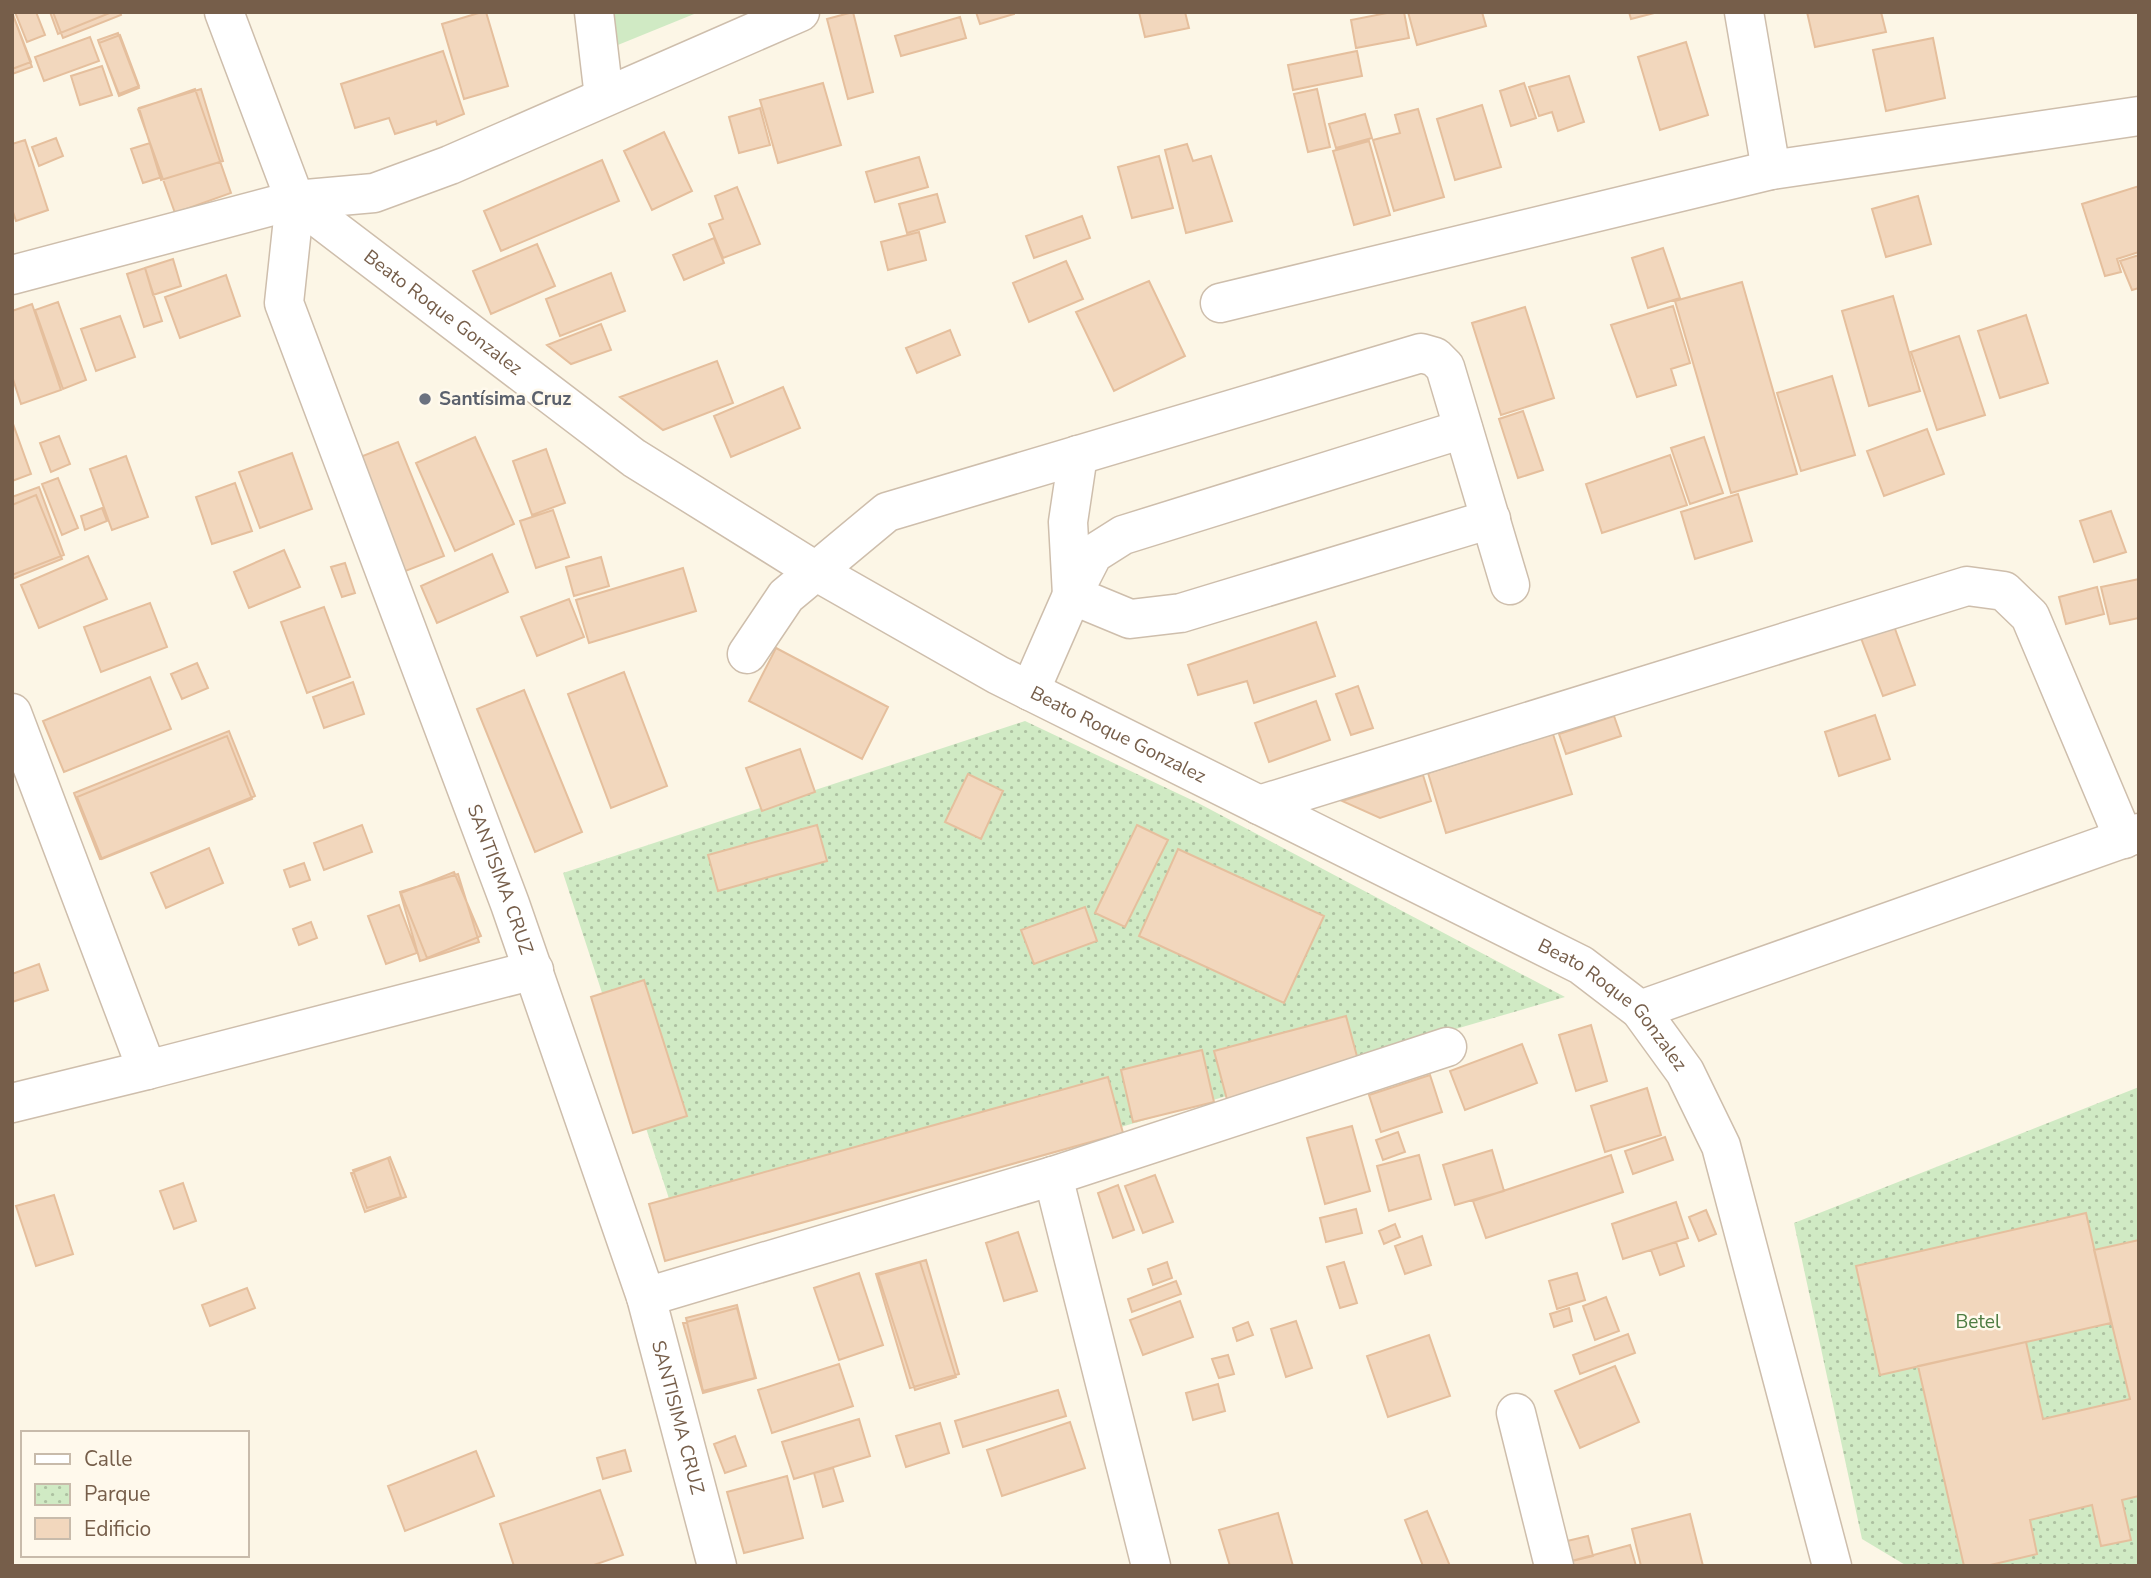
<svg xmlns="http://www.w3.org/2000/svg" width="2151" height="1578" viewBox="0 0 2151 1578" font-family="'Nunito Sans',sans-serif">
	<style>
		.park { fill: url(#park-dots) }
		.pitch { fill: #d0eac4 }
		.building { fill: #f2d7bd; stroke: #e5bf9d; stroke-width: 2 }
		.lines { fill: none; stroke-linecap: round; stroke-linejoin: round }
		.minor-casing { stroke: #cebeac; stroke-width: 41 }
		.minor { stroke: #fff; stroke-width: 38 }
		.worship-dot { fill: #6b7280; stroke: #fff9ec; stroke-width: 2.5 }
		.labels { text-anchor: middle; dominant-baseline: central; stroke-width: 5; stroke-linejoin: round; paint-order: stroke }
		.street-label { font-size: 19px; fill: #765e4a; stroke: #fff9ec }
		.worship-label { font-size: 19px; font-weight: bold; fill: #5b616d; stroke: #fff9ec; text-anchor: start }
		.park-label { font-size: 19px; fill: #4d7c42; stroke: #fff9ec }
	</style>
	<defs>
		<pattern id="park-dots" width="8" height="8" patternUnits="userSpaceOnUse" patternTransform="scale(1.75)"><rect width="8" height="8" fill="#d0eac4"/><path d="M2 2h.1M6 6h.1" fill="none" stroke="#adc1a1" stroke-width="1.8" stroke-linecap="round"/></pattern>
	</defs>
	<rect width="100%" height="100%" fill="#fcf6e6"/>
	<path class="park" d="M1025 721 1198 803 1565 997 687 1254 563 873Z
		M2139 1087V1566H1907L1862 1539 1794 1223Z"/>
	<path class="pitch" d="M606 12H699L608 49Z"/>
	<path class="building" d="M12 12 32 67 12 74Z
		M12 12 31 62 12 69Z
		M15 12H36L45 35 27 42Z
		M50 12H112L58 34Z
		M53 12H120L121 15 63 38Z
		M482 12H486L508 86 464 99 442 24Z
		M853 12 873 92 848 99 827 19Z
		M976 12H1014V14L980 24Z
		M1139 12H1185L1189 28 1145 37Z
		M1392 12H1404L1409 38 1356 48 1351 20Z
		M1408 12H1482L1486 26 1417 45Z
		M1629 12H1658L1631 19Z
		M1807 12H1881L1886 32 1815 47Z
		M960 17 966 38 901 56 895 36Z
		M118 33 139 88 119 96 98 40Z
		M120 35 139 86 119 94 99 43Z
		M90 37 99 61 44 81 35 57Z
		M1933 38 1945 98 1886 111 1873 50Z
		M1686 42 1708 115 1660 130 1638 57Z
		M443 51 464 114 437 125 436 121 395 134 389 118 355 128 341 84Z
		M1357 51 1362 76 1293 90 1288 65Z
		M102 66 112 95 80 105 71 76Z
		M1569 76 1584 122 1558 131 1552 112 1539 116 1529 87Z
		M823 83 841 145 778 163 760 100Z
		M1524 83 1536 118 1511 126 1500 91Z
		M195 89 231 193 175 213 138 109Z
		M201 89 223 161 161 180 139 108Z
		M1317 89 1330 147 1308 152 1294 94Z
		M1482 105 1501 167 1455 180 1437 119Z
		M760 108 770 145 739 153 729 117Z
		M1418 109 1444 197 1394 211 1373 140 1400 133 1395 115Z
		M1365 114 1372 138 1336 148 1329 124Z
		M664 132 692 191 652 210 624 151Z
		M56 138 63 156 39 166 32 147Z
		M25 140 48 210 16 221 12 209V144Z
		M1369 141 1390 215 1354 225 1333 151Z
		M150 143 162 177 143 183 131 149Z
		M1187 144 1193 161 1211 156 1232 221 1186 233 1165 150Z
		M1159 156 1173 208 1132 218 1118 167Z
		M919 157 928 187 875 202 866 172Z
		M602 160 619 201 501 251 484 211Z
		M2139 186V252L2117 259 2121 272 2105 276 2082 204Z
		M737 187 760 244 723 258 709 224 723 219 715 196Z
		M937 194 945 222 907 233 899 204Z
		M1918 196 1931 244 1886 257 1872 209Z
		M1082 216 1090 238 1034 258 1026 236Z
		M919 232 926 260 888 270 881 242Z
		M714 238 724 263 684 280 673 255Z
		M537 244 555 286 491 314 473 271Z
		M1663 248 1680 298 1648 308 1632 258Z
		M2139 255V288L2132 290 2120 261Z
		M173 259 181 286 153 295 145 268Z
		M1066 261 1083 299 1029 322 1013 283Z
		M145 268 162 321 144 327 127 274Z
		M611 273 625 311 560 336 546 299Z
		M226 275 240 316 180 338 165 297Z
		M1149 281 1185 356 1114 391 1076 312Z
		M1742 282 1797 474 1731 493 1675 301Z
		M1893 296 1920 391 1869 406 1842 311Z
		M58 302 86 380 63 389 35 310Z
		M32 304 61 390 21 404 12 376V311Z
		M1673 306 1690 363 1671 369 1676 385 1637 397 1611 325Z
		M1525 307 1554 398 1501 415 1472 323Z
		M2026 315 2048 383 2000 398 1978 331Z
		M120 316 135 357 96 371 81 329Z
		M601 324 611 350 571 364 547 345Z
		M950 330 960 355 917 373 906 348Z
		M1959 336 1985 415 1937 430 1911 352Z
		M717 361 733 403 663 430 620 397Z
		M1832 376 1855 455 1801 471 1777 393Z
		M783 387 800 428 731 457 714 416Z
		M1523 411 1543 470 1518 478 1499 419Z
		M12 421 31 474 12 481Z
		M1927 429 1944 474 1884 496 1867 451Z
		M59 436 70 464 51 472 40 443Z
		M475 437 514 524 455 551 416 463Z
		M1704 437 1723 493 1690 504 1671 448Z
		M398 442 444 556 390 577 345 463Z
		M546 449 565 503 532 515 513 461Z
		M292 453 312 509 260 528 239 472Z
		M1670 455 1687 505 1602 533 1586 484Z
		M126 456 148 517 112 530 90 469Z
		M58 478 78 528 62 535 42 484Z
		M235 483 252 531 212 544 196 497Z
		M39 487 64 555 12 575V497Z
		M1738 494 1752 541 1695 559 1681 512Z
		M36 495 62 559 12 579V505Z
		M102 508 107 521 85 530 81 516Z
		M553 510 569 557 536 568 520 521Z
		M2111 511 2126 552 2094 562 2080 521Z
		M284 550 300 587 249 608 234 572Z
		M492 554 508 592 437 623 421 586Z
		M88 556 107 599 39 628 21 585Z
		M601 557 609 586 574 596 566 567Z
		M345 563 355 593 342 597 331 567Z
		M683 568 696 611 589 643 576 600Z
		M2139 579V618L2110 624 2101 587Z
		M2097 587 2104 614 2066 624 2059 597Z
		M569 599 584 637 537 656 521 617Z
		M150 603 167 647 101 672 84 627Z
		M324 607 350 677 307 693 281 622Z
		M1316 622 1335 676 1254 703 1247 681 1198 695 1188 665Z
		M1894 626 1915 685 1883 696 1861 638Z
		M776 648 888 707 862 759 749 701Z
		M197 663 208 688 182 699 171 674Z
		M624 672 667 786 611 808 568 694Z
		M150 677 171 729 64 772 43 721Z
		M353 682 364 714 324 728 313 697Z
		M1358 686 1373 728 1351 735 1336 694Z
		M524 690 582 832 535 852 477 709Z
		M1316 701 1330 740 1269 762 1255 723Z
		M1875 715 1890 759 1839 776 1825 732Z
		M1614 716 1621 736 1566 754 1559 734Z
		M229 731 255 796 100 859 74 793Z
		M1553 734 1572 794 1446 833 1428 773Z
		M227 736 252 799 102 859 77 797Z
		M800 749 815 792 762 811 746 768Z
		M968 774 1003 791 981 839 945 822Z
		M1423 775 1431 801 1380 818 1342 801Z
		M362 825 372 852 324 870 314 843Z
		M817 825 827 861 718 891 708 855Z
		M1137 825 1168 840 1125 927 1095 913Z
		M209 848 223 883 166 908 151 873Z
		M1178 849 1324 916 1284 1003 1139 936Z
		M304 863 310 880 290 887 284 870Z
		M454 872 481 936 427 958 401 893Z
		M458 874 479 942 420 961 400 892Z
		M399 905 417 953 386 964 368 916Z
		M1085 907 1097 941 1034 964 1021 930Z
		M311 922 317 938 299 945 293 929Z
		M39 964 48 990 12 1002V974Z
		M644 980 687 1116 633 1133 591 997Z
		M1346 1016 1361 1071 1229 1107 1214 1051Z
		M1591 1025 1607 1081 1576 1091 1559 1035Z
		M1522 1044 1537 1083 1465 1110 1450 1071Z
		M1202 1050 1214 1102 1133 1122 1121 1070Z
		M1430 1075 1442 1112 1381 1132 1369 1095Z
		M1108 1077 1123 1133 665 1261 649 1204Z
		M1647 1088 1661 1135 1605 1152 1591 1106Z
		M1352 1126 1370 1191 1325 1204 1307 1138Z
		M1398 1132 1405 1152 1383 1160 1376 1140Z
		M1665 1137 1673 1160 1633 1174 1625 1151Z
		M1492 1150 1504 1191 1455 1205 1443 1165Z
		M1419 1155 1431 1199 1389 1211 1377 1166Z
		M1611 1155 1623 1192 1486 1238 1473 1201Z
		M390 1157 406 1197 365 1212 351 1173Z
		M388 1158 401 1197 367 1208 353 1170Z
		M1155 1175 1173 1222 1143 1233 1125 1186Z
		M183 1183 196 1221 174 1229 160 1191Z
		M1118 1185 1134 1230 1113 1238 1098 1193Z
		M54 1195 73 1254 36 1266 16 1206Z
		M1676 1202 1688 1238 1623 1259 1612 1224Z
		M1356 1209 1362 1233 1326 1242 1320 1218Z
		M1706 1210 1716 1234 1699 1241 1689 1217Z
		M2086 1213 2111 1323 1880 1375 1856 1266Z
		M1395 1224 1400 1237 1384 1244 1379 1231Z
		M1018 1232 1037 1291 1004 1301 986 1243Z
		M1422 1236 1431 1265 1405 1274 1395 1246Z
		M2139 1240V1496L2122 1500 2131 1540 2101 1546 2092 1505 2030 1520 2037 1554 1986 1566H1964L1918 1366 2026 1342 2043 1419 2130 1399 2094 1250Z
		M1676 1242 1684 1266 1660 1275 1651 1250Z
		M926 1260 959 1374 910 1388 876 1274Z
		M920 1262 956 1377 915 1390 878 1275Z
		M1167 1262 1172 1278 1153 1285 1148 1269Z
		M1344 1262 1357 1303 1340 1308 1327 1267Z
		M859 1273 883 1345 839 1360 814 1288Z
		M1577 1273 1585 1300 1557 1309 1549 1281Z
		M1176 1281 1181 1294 1132 1312 1128 1299Z
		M247 1288 255 1308 210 1326 202 1305Z
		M1606 1297 1619 1331 1595 1340 1583 1306Z
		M1180 1301 1193 1337 1143 1355 1130 1320Z
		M737 1305 755 1378 703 1391 686 1318Z
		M737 1308 756 1378 703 1393 683 1323Z
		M1569 1308 1572 1321 1554 1327 1550 1314Z
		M1296 1321 1312 1368 1286 1377 1271 1329Z
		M1248 1322 1253 1335 1237 1341 1233 1328Z
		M1628 1334 1635 1353 1580 1374 1573 1355Z
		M1429 1335 1450 1396 1388 1417 1367 1356Z
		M1228 1355 1234 1374 1219 1378 1212 1359Z
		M839 1364 853 1406 772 1433 758 1390Z
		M1615 1366 1639 1422 1580 1448 1555 1391Z
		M1218 1384 1225 1411 1193 1420 1186 1393Z
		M1058 1390 1066 1416 963 1447 955 1421Z
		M859 1419 870 1456 794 1479 782 1442Z
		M1070 1422 1085 1468 1002 1496 987 1450Z
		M940 1423 949 1453 906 1467 896 1436Z
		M735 1436 746 1466 725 1473 714 1444Z
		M625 1450 631 1471 603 1479 597 1458Z
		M476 1451 494 1496 405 1531 388 1486Z
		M833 1468 843 1501 823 1507 814 1473Z
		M787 1476 803 1538 744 1553 727 1492Z
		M600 1490 623 1555 591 1566H514L500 1524Z
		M1427 1511 1450 1566H1423L1405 1520Z
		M1278 1513 1293 1566H1230L1219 1530Z
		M1690 1514 1703 1566H1641L1632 1529Z
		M1588 1536 1593 1556 1568 1562 1563 1542Z
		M1630 1545 1636 1566 1557 1565Z"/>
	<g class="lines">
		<g class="minor-casing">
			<g id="minor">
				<path id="s1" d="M224 12 295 200 634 458 817 572 998 675 1581 965 1640 1010 1685 1072 1721 1146 1832 1566"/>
				<path d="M594 12 604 97"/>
				<path d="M1744 12 1771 170"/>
				<path id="s2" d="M295 200 284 303 510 904 646 1297 717 1566"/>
				<path d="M12 275 295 200 374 193 450 165 800 12"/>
				<path d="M1220 303 1771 170 2139 116"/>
				<path d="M1078 455 1068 522 1072 595 1130 619 1181 613 1491 519"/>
				<path d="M747 654 786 596 887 512 1421 353 1435 357 1445 367 1510 585"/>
				<path d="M1030 691 1072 595 1093 554 1123 535 1463 429"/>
				<path d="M12 713 147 1070 534 970"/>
				<path d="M1259 805 1967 586 2004 591 2030 616 2124 839"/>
				<path d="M1640 1010 2139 833"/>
				<path d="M12 1103 147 1070"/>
				<path d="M1053 1176 1151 1566"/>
				<path d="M646 1297 1053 1176 1447 1047"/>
				<path d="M1516 1413 1554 1566"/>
			</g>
		</g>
		<use href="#minor" class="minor"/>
	</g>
	<circle class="worship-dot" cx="425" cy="399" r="7"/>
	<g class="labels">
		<g class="street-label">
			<text stroke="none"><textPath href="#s1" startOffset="387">Beato Roque Gonzalez</textPath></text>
			<text stroke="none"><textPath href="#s1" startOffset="1185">Beato Roque Gonzalez</textPath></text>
			<text stroke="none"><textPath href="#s2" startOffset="719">SANTISIMA CRUZ</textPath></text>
			<text stroke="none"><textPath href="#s1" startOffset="1752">Beato Roque Gonzalez</textPath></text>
			<text stroke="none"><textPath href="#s2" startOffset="1286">SANTISIMA CRUZ</textPath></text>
		</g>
		<g class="worship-label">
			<text x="439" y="399">Santísima Cruz</text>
		</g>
		<g class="park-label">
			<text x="1978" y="1322">Betel</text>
		</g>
	</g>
	<rect width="2151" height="1578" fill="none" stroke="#765e4a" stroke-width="28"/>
	<rect x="21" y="1431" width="228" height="126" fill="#fff9ec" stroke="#c8bbab" stroke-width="2"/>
	<rect x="35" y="1454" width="35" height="10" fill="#ffffff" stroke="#c8bbab" stroke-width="2"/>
	<text x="84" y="1466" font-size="21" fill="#765e4a">Calle</text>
	<rect x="35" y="1484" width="35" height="21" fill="url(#park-dots)" stroke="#c8bbab" stroke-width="2"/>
	<text x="84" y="1501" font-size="21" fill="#765e4a">Parque</text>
	<rect x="35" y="1518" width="35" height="21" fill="#f2d7bd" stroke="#c8bbab" stroke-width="2"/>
	<text x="84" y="1536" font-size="21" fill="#765e4a">Edificio</text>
</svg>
